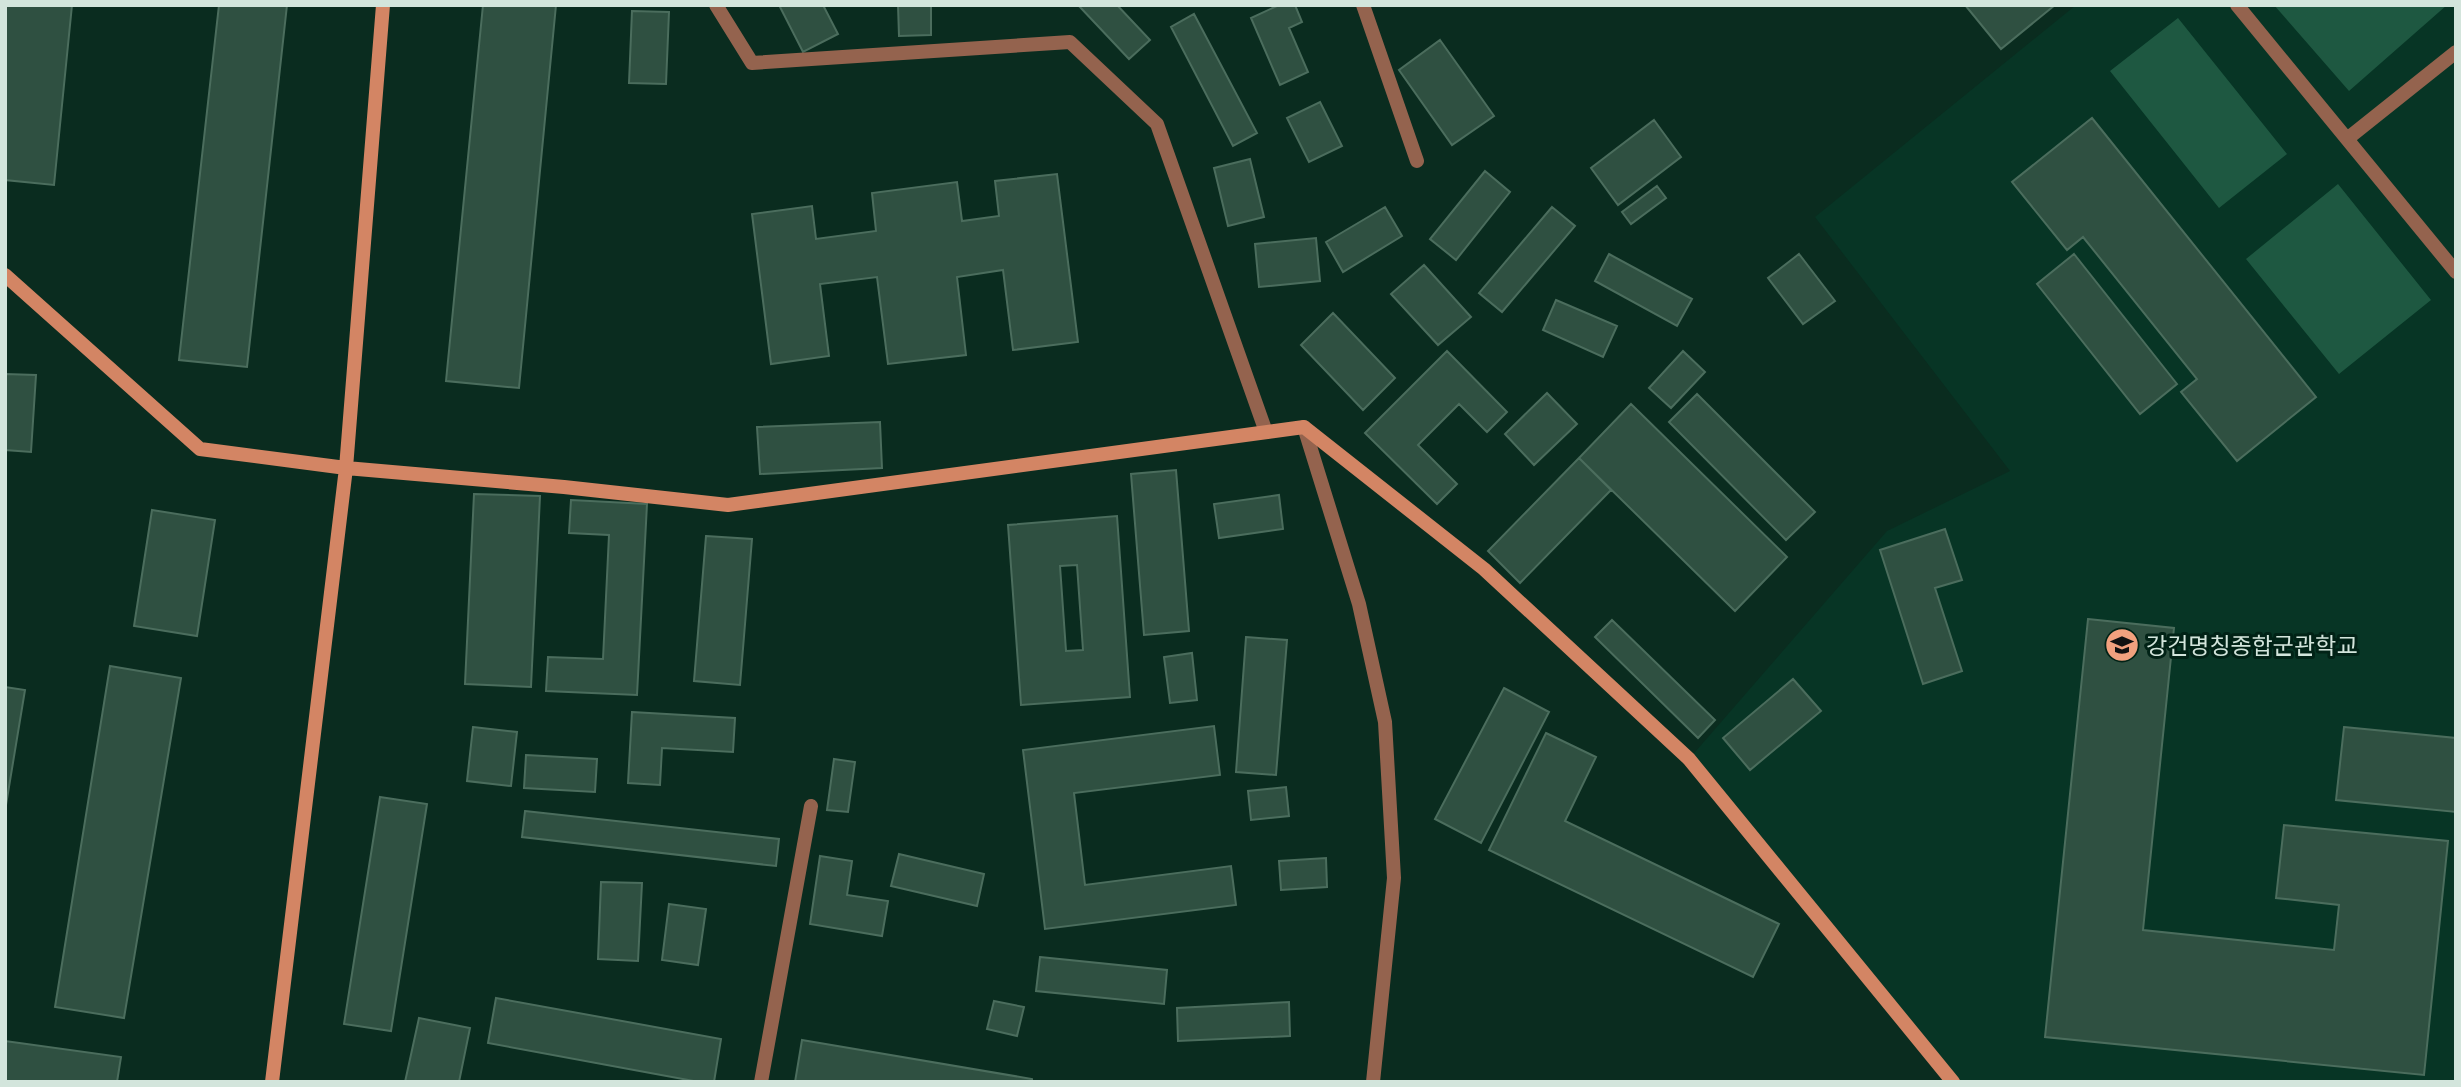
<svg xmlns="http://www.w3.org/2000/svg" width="2461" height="1087" viewBox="0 0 2461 1087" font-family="Quicksand,'Noto Sans KR',sans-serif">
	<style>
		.built { fill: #073525 }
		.green { fill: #1e5841 }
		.building { fill: #2f5041; stroke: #4b6d5d; stroke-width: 2; fill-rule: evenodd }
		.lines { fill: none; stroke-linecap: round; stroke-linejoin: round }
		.street { stroke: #94634e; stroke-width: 14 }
		.secondary { stroke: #d38564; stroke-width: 14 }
		.labels { text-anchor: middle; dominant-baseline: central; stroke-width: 6; stroke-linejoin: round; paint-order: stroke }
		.poi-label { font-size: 23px; fill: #d3e5dc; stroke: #012216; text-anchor: start }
	</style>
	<rect width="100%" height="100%" fill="#0a2c1f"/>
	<path class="built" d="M2076 5H2456V1082H1953L1689 759 1887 531 2010 471 1815 217Z"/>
	<path class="green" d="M2274 5H2447L2349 91Z
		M2178 18 2287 154 2219 208 2110 71Z
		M2338 184 2431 300 2339 374 2246 259Z"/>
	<path class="building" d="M5 5H72L54 185 5 180Z
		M219 5H287L247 367 179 360Z
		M483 5H556L519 388 446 381Z
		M779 5H823L838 34 803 52Z
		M898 5H931V35L899 36Z
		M1078 5H1117L1150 40 1129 59Z
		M1279 5H1295L1302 22 1289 28 1308 72 1280 85 1251 18Z
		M1965 5H2055L2001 49Z
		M632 11 669 12 666 84 629 83Z
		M1194 14 1257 133 1233 146 1171 27Z
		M1440 40 1494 116 1452 145 1399 70Z
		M1320 102 1342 146 1309 162 1287 118Z
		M2092 118 2316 397 2237 461 2181 392 2197 379 2083 237 2067 250 2012 182Z
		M1654 120 1681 157 1618 205 1591 168Z
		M1250 159 1264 217 1228 226 1214 168Z
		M1485 171 1510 192 1456 260 1430 239Z
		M1057 174 1078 342 1013 350 1003 270 957 277 966 355 888 364 877 277 820 284 829 356 771 364 752 214 812 206 816 239 876 231 872 193 957 182 962 221 999 216 995 181Z
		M1657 186 1666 198 1631 224 1622 212Z
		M1385 207 1402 236 1343 272 1326 242Z
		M1552 207 1575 226 1502 312 1479 293Z
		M1316 238 1320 281 1259 287 1255 244Z
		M1609 254 1692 299 1677 326 1595 281Z
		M1799 254 1835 301 1803 324 1768 278Z
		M2074 254 2177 384 2140 414 2037 284Z
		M1424 265 1471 317 1438 345 1391 294Z
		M1556 300 1617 326 1603 357 1543 330Z
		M1333 313 1395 378 1363 410 1301 345Z
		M1447 351 1507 412 1487 432 1459 404 1418 445 1457 484 1437 504 1365 433Z
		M1683 351 1705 372 1671 408 1649 388Z
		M5 374 36 375 31 452 5 450Z
		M1547 393 1577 424 1534 465 1505 434Z
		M1697 394 1815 512 1786 540 1669 422Z
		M1631 404 1787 557 1735 611 1579 458Z
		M880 422 882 468 760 474 757 427Z
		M1579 458 1611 490 1520 583 1488 551Z
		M1176 470 1189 631 1144 635 1131 474Z
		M474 494 540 496 531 687 465 684Z
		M1279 495 1283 529 1219 538 1214 504Z
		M571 500 647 504 637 695 546 691 548 657 603 659 609 535 569 533Z
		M152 510 215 520 197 636 134 626Z
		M1117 516 1130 697 1021 705 1008 525ZM1077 565 1083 650 1066 651 1060 566Z
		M1945 529 1962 580 1935 588 1962 671 1923 684 1880 550Z
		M706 536 752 539 740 685 694 681Z
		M2088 619 2174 628 2143 930 2334 950 2339 905 2276 898 2284 825 2448 841 2424 1075 2045 1037Z
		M1612 620 1715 720 1698 738 1595 637Z
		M1246 637 1287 640 1276 775 1236 772Z
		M1192 653 1197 700 1170 703 1164 657Z
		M110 666 181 678 124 1018 55 1007Z
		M1793 679 1821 711 1750 770 1723 738Z
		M5 687 25 690 5 811Z
		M1504 688 1549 712 1481 843 1435 819Z
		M632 712 735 718 733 752 662 748 660 785 628 783Z
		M1214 726 1220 775 1074 793 1085 885 1231 866 1236 905 1045 929 1023 750Z
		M473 727 517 732 511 786 467 781Z
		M2344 727 2456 738V812L2336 800Z
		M1546 733 1596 757 1565 821 1779 924 1753 977 1489 850Z
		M526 755 597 759 595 792 524 788Z
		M834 759 855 762 848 812 827 810Z
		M1286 787 1289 816 1251 820 1248 791Z
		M380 797 427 804 391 1031 344 1024Z
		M525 811 779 839 776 866 522 837Z
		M899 854 984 874 977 906 891 886Z
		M820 856 852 861 847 895 888 901 882 936 810 924Z
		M1326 858 1327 887 1281 890 1279 861Z
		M601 882 642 883 638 961 598 959Z
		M669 904 706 909 698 965 662 960Z
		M1040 957 1167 970 1164 1004 1036 991Z
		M496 998 721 1039 714 1082H699L488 1043Z
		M994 1001 1024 1007 1017 1036 987 1029Z
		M1289 1002 1290 1036 1178 1041 1177 1008Z
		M419 1018 470 1028 459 1082H405Z
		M802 1040 1032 1079V1082H795Z
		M5 1041 121 1057 117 1082H5Z"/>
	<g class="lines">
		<path class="street" d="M716 5 752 63 1070 42 1157 124 1266 432
			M1363 5 1417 161
			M2237 5 2456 272
			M2347 139 2456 52
			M1304 427 1359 604 1385 722 1394 878 1373 1082
			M761 1082 811 806"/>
		<path class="secondary" d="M5 275 200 449 346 468 564 487 728 505 1304 427 1484 569 1689 759 1953 1082
			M272 1082 346 468 383 5"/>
	</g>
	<defs>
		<g id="university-disc" transform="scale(1.75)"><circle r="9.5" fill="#f2a17e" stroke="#012216"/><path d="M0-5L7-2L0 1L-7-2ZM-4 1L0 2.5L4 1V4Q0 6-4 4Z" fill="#111"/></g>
	</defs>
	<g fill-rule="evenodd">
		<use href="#university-disc" x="2122" y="645"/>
	</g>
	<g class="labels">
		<g class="poi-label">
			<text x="2146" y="645">강건명칭종합군관학교</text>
		</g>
	</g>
	<rect width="2461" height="1087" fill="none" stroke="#d3e5dc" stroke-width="14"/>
</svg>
